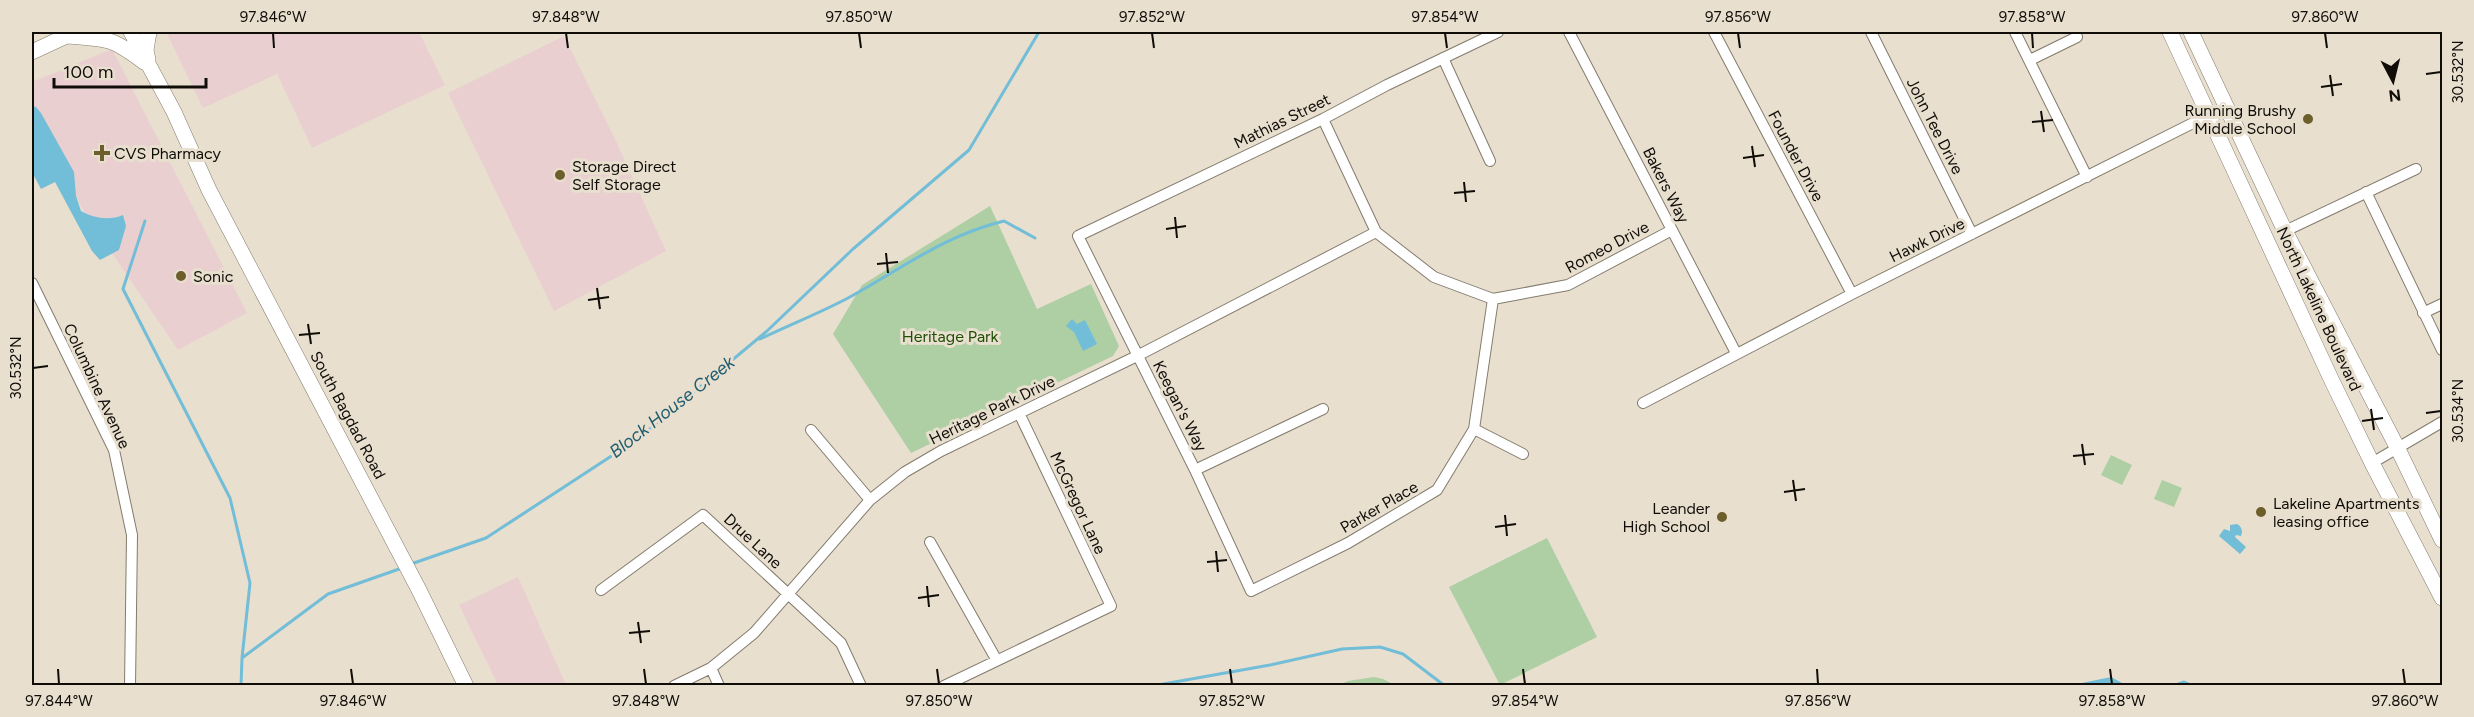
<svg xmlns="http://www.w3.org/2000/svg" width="2474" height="717" viewBox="0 0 2474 717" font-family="Figtree,sans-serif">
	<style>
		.commercial { fill: #eacfd1 }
		.park { fill: #aecfa3 }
		.water { fill: #72bdd7 }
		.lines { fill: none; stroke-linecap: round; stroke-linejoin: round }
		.stream { stroke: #72bdd7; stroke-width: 3 }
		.minor-casing { stroke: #837b6d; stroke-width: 12 }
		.secondary-casing { stroke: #837b6d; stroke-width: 16 }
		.minor { stroke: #fff; stroke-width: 10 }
		.secondary { stroke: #fff; stroke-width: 15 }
		.ticks { fill: none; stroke: #100d08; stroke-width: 2 }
		.poi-dot { fill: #6d5f2c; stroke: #e8dfcf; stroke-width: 2 }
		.labels { text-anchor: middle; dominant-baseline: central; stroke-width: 6; stroke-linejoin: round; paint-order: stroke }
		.poi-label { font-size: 16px; fill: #100d08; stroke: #e8dfcf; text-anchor: start }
		.street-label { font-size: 16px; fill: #100d08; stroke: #e8dfcf }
		.park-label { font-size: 16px; fill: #1e4f03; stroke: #e8dfcf }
		.water-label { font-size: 18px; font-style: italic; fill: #1f5c6e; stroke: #e8dfcf }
		.neatline { fill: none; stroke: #100d08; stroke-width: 2 }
		.ticks-label { font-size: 15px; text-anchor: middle; fill: #100d08 }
	</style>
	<rect width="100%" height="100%" fill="#e8dfcf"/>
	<path class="commercial" d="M166 32H419L445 85 312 148 277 74 203 108Z
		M564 36 615 139 666 251 554 311 448 93Z
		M112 49 247 313 178 350 84 212 32 106V82Z
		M518 577 566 685H498L459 605Z"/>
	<path class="park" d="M990 206 1037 309 1091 284 1119 346 1113 356 911 453 833 334 862 285Z
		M2111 455 2132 465 2122 485 2101 475Z
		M2162 480 2182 488 2174 507 2154 499Z
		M1547 538 1597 637 1500 685 1449 587Z
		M1374 677 1383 679 1395 685H1339L1348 681Z"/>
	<path class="water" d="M32 106 36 107 41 113 74 172 76 196 81 211C93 218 109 221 123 215L126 226 119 250 100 260 92 251 55 182 41 189 32 172Z
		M1072 319 1077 324 1085 320 1097 344 1083 351 1074 332 1066 326Z
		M2237 524C2242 527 2243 531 2241 536L2236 535 2235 537 2246 547 2240 554 2219 536 2224 529 2230 531V525Z
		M2111 677 2124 684 2072 685Z"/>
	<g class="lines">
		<path class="stream" d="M145 221 123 289 230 498 250 583 242 658
			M760 339C789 325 820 313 848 298 901 269 945 235 1004 221L1035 238
			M411 564 486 538 639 438 767 331 853 249 969 150 1039 32
			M241 686 242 658 328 594 402 568
			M1152 686 1270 665 1342 649 1380 647 1403 654 1445 686
			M2173 686 2184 682 2193 686"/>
		<g class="minor-casing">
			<path id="minor" d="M1569 32 1736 353
				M1714 32 1852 294
				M1871 32 1972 234
				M2015 32 2087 177
				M1443 58 1490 161
				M2030 60 2077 37
				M1323 119 1376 232 1434 277 1493 299 1568 285 1672 230
				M2366 192 2442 350
				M2285 231 2416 169
				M32 283 114 450 132 535 130 686
				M1493 299 1474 429 1437 490 1348 543 1251 591 1195 470 1078 236 1323 119 1387 85 1498 32
				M2423 313 2442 304
				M1643 403 1852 294 2195 122 2226 109
				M1474 429 1523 454
				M811 430 870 500
				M2372 463 2442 422
				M1195 470 1323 409
				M930 542 996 659
				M601 590 703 515 841 643 861 686
				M711 668 719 686
				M674 686 711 668 754 633 870 500 905 472 941 451 1137 356 1376 232
				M944 686 1111 606 1019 413"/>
		</g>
		<g class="secondary-casing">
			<path id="secondary" d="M131 32 174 112 209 190 419 590 466 686
				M2170 32 2332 381 2372 463 2442 598
				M2191 32 2285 231 2397 447 2442 540
				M67 36C107 39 111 37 144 62
				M32 52 75 32
				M148 60 146 50 149 32"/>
		</g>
		<use href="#minor" class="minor"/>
		<use href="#secondary" class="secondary"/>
	</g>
	<path class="ticks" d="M273 33 274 48M566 33 568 48M859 33 861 48M1152 33 1154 48M1445 33 1447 48M1738 33 1740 48M2032 33 2033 48M2325 33 2327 48M2426 74 2441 72M2330 75 2333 96M2321 87 2342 84M2041 111 2044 132M2032 122 2053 120M1752 146 1755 167M1743 158 1764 155M1464 182 1466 202M1454 193 1475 191M1175 217 1177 238M1166 229 1186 226M886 253 888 273M877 264 898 262M597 288 600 309M588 300 609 297M308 324 311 344M299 335 320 333M33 368 48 366M2371 409 2374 430M2426 413 2441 411M2362 421 2383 418M2082 444 2085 465M2073 456 2094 454M1793 480 1796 501M1784 492 1805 489M1505 515 1507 536M1495 527 1516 524M1216 551 1218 572M1207 562 1227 560M927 586 929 607M918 598 939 595M638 622 641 643M629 633 650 631M58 669 59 684M351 669 353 684M644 669 646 684M937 669 939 684M1230 669 1232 684M1523 669 1525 684M1817 669 1818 684M2110 669 2112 684M2403 669 2405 684"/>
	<g class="poi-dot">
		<circle cx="2308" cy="119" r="6"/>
		<path d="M99 144h6v6h6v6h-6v6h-6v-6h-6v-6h6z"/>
		<circle cx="560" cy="175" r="6"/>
		<circle cx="181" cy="276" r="6"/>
		<circle cx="2261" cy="512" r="6"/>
		<circle cx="1722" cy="517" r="6"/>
	</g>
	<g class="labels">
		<g class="poi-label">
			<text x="2296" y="110" text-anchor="end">Running Brushy<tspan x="2296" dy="18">Middle School</tspan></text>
			<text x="114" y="153">CVS Pharmacy</text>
			<text x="572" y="166">Storage Direct<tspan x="572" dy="18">Self Storage</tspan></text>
			<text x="193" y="276">Sonic</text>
			<text x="2273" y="503">Lakeline Apartments<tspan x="2273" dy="18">leasing office</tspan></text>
			<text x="1710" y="508" text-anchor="end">Leander<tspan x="1710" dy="18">High School</tspan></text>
		</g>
		<g class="street-label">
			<text transform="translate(1282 121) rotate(-26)">Mathias Street</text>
			<text transform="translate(1935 126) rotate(63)">John Tee Drive</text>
			<text transform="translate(1796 156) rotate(62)">Founder Drive</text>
			<text transform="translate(1666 185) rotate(63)">Bakers Way</text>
			<text transform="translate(1927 240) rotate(-26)">Hawk Drive</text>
			<text transform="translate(1607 247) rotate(-28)">Romeo Drive</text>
			<text transform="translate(2319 309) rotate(65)">North Lakeline Boulevard</text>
			<text transform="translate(97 386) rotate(65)">Columbine Avenue</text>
			<text transform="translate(1180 406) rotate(63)">Keegan's Way</text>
			<text transform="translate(992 410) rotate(-26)">Heritage Park Drive</text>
			<text transform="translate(348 415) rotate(62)">South Bagdad Road</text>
			<text transform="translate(1078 503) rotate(65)">McGregor Lane</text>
			<text transform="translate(1379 507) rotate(-30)">Parker Place</text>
			<text transform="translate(753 541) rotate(43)">Drue Lane</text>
		</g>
		<g class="park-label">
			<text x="950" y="336">Heritage Park</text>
		</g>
		<g class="water-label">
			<text transform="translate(672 407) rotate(-38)">Block House Creek</text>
		</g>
	</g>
	<rect width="2474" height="717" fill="none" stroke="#e8dfcf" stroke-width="66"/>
	<g transform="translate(2393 81) rotate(173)" stroke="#e8dfcf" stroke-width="4.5" paint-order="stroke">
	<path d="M0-4.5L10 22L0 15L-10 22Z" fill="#100d08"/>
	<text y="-9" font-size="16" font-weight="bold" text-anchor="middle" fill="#100d08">N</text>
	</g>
	<path d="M54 78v9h152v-9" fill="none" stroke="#100d08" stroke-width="3"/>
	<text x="63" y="78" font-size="18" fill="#100d08" stroke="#e8dfcf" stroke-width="4.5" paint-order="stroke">100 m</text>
	<rect x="33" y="33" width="2408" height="651" class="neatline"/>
	<g class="ticks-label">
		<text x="273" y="22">97.846°W</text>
		<text x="566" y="22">97.848°W</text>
		<text x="859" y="22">97.850°W</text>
		<text x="1152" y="22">97.852°W</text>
		<text x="1445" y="22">97.854°W</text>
		<text x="1738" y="22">97.856°W</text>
		<text x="2032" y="22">97.858°W</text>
		<text x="2325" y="22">97.860°W</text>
		<text transform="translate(2458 72) rotate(-90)" y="5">30.532°N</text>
		<text transform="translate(16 368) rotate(-90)" y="5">30.532°N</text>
		<text transform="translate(2458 411) rotate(-90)" y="5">30.534°N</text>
		<text x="59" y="706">97.844°W</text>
		<text x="353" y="706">97.846°W</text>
		<text x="646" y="706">97.848°W</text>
		<text x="939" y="706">97.850°W</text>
		<text x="1232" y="706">97.852°W</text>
		<text x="1525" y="706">97.854°W</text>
		<text x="1818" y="706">97.856°W</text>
		<text x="2112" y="706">97.858°W</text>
		<text x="2405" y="706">97.860°W</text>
	</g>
</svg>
